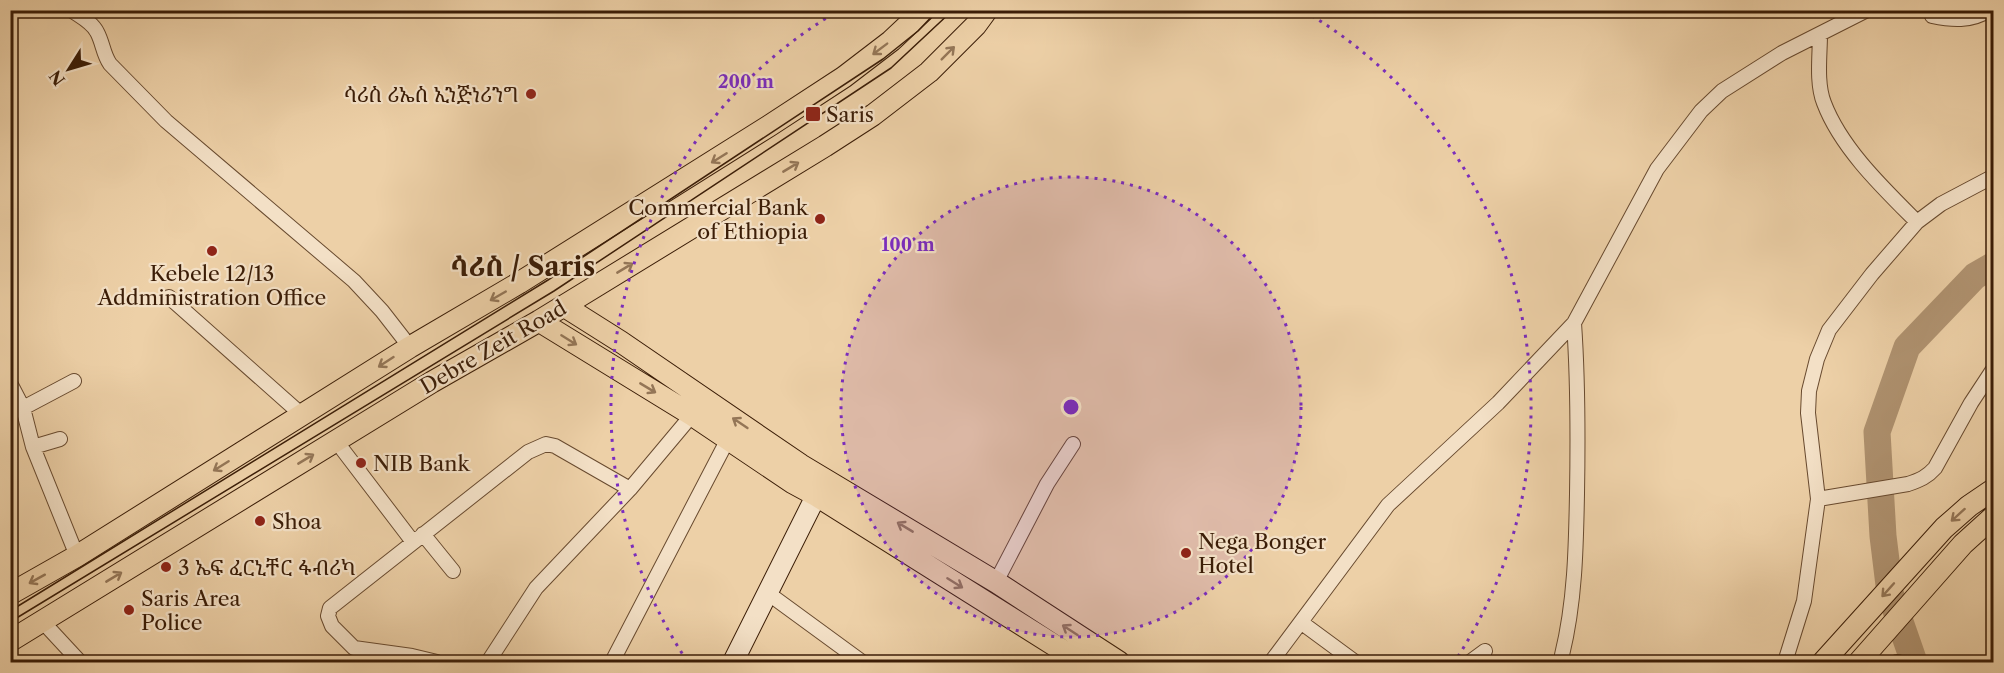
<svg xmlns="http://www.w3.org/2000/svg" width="2004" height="673" viewBox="0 0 2004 673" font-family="'Libre Caslon Text','Noto Serif Ethiopic',serif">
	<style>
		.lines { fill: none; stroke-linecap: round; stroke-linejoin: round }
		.river { stroke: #b09371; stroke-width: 27 }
		.street-casing { stroke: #684a2f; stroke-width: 16 }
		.secondary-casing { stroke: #3b1d07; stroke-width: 22 }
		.primary-casing { stroke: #3b1d07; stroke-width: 23 }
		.street { stroke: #f3e0c6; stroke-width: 14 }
		.secondary { stroke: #f3e0c6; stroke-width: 20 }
		.primary { stroke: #edd0a7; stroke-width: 21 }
		.tram { stroke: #3b1d07; stroke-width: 1.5 }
		.oneway { stroke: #947657 }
		.ring { fill: none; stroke: #7b2cbf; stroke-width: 3; stroke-dasharray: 3 6 }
		.poi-dot { fill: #8f2418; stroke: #f3e0c6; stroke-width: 2 }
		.labels { text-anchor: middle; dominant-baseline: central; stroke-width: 4.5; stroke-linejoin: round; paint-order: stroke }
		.poi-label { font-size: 21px; fill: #3b1d07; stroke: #f3e0c6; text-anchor: start }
		.street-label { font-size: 21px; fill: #3b1d07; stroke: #f3e0c6 }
		.district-label { font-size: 27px; font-weight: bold; fill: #3b1d07; stroke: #f3e0c6 }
		.centre { fill: #7b2cbf; stroke: #f3e0c6; stroke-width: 3 }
		.ring-label { font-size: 18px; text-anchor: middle; font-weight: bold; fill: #7b2cbf; stroke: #f3e0c6; stroke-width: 4.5; stroke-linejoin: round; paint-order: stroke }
	</style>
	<rect width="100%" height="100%" fill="#edd0a7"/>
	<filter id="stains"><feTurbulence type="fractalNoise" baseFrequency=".00333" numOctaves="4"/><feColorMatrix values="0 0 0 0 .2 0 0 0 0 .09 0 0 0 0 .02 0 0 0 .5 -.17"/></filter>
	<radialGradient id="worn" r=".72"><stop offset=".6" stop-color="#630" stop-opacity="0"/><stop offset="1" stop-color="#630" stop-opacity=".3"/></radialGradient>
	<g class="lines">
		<path class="river" d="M1914 662 1890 593 1883 536 1877 432 1907 347 1975 276 1994 265"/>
		<g class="street-casing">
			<path id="street" d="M71 10C81 17 92 22 97 32 103 43 103 54 110 64L166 121 354 281 382 311 410 347
				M1932 16C1951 20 1971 22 1989 10
				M1820 34C1820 55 1816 83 1824 103 1841 148 1883 188 1917 222
				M169 297 302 415
				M1574 323 1657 169 1701 111 1722 91 1782 53 1867 10
				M10 383 23 408 33 447 77 556
				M23 408 74 381
				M336 441 413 542
				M33 447 60 439
				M1818 499 1908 484C1920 480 1927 477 1935 468L1971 403 1994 368
				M423 534 453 571
				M996 582 1047 484 1073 444
				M769 594 862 662
				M42 621 80 662
				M1302 623 1355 662
				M437 662 412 656 354 648 332 626 328 616 330 608 528 452 546 444 555 446 630 489
				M488 662 536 588 630 489 692 415
				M612 662 728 439
				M1271 662 1388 505 1498 403 1574 323C1578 380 1578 437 1577 494 1576 548 1575 602 1562 655L1563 662
				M1470 662 1485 651
				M1785 662 1804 601 1818 499 1808 413 1809 391 1817 359 1829 330 1872 274 1917 222 1941 204 1994 176
				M1897 662H1898"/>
		</g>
		<g class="secondary-casing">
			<path id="secondary" d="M733 662 823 482"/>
		</g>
		<g class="primary-casing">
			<path id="primary" d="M564 306 621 342 801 465 996 582 1119 662
				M539 321 692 415 793 483 817 496 1081 662
				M10 594 77 556 410 347 519 283 769 126 844 77 891 41 924 10
				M10 641 432 382 539 321 825 146 873 115 929 72 976 25 987 10
				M1823 662 1944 528 1969 506 1994 489
				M1859 662 1963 544 1994 516"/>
		</g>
		<use href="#street" class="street"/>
		<use href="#secondary" class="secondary"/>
		<use href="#primary" class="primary"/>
		<path class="tram" d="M10 611 548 280 883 59 918 31 938 10
			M10 622 554 291 891 68 953 10"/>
	</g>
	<defs><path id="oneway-shaft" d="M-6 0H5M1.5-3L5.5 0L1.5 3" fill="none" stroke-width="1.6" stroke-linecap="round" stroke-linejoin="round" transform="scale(1.5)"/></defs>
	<g class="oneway">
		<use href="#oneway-shaft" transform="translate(880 49) rotate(143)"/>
		<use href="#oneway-shaft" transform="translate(948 53) rotate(-45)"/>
		<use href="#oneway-shaft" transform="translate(719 158) rotate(148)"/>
		<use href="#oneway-shaft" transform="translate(791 167) rotate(-31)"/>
		<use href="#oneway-shaft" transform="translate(625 268) rotate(-31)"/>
		<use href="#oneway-shaft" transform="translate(498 296) rotate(150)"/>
		<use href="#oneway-shaft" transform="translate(569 340) rotate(32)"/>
		<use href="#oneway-shaft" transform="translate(386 362) rotate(147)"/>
		<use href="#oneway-shaft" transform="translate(648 388) rotate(31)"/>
		<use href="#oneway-shaft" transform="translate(740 423) rotate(-146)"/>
		<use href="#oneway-shaft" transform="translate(306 459) rotate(-31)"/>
		<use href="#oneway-shaft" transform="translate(221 466) rotate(148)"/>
		<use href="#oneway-shaft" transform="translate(1958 515) rotate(138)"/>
		<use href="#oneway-shaft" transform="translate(905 527) rotate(-149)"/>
		<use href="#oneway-shaft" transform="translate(114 577) rotate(-31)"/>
		<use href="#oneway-shaft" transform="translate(37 579) rotate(151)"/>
		<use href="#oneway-shaft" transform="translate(955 583) rotate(32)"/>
		<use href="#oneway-shaft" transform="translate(1888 590) rotate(132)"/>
		<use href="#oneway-shaft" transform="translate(1070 630) rotate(-147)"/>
	</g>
	<circle cx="1071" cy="407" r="230" fill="#7b2cbf" fill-opacity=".12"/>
	<g class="ring">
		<circle cx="1071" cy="407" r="230"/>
		<path d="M687 661A460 460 0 0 1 838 11M1304 11A460 460 0 0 1 1455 661"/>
	</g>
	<g class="poi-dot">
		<circle cx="531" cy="94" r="6"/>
		<rect x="805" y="106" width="16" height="16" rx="3"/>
		<circle cx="820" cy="219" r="6"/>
		<circle cx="212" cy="251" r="6"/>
		<circle cx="361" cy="463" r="6"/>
		<circle cx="260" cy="521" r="6"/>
		<circle cx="1186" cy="553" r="6"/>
		<circle cx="166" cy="567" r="6"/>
		<circle cx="129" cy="610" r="6"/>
	</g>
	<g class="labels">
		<g class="poi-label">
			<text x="519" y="94" text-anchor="end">ሳሪስ ሪኤስ ኢንጅነሪንግ</text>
			<text x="826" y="114">Saris</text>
			<text x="808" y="207" text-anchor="end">Commercial Bank<tspan x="808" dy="24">of Ethiopia</tspan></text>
			<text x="212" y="273" text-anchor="middle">Kebele 12/13<tspan x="212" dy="24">Addministration Office</tspan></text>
			<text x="373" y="463">NIB Bank</text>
			<text x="272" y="521">Shoa</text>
			<text x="1198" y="541">Nega Bonger<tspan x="1198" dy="24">Hotel</tspan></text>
			<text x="178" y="567">3 ኤፍ ፈርኒቸር ፋብሪካ</text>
			<text x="141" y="598">Saris Area<tspan x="141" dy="24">Police</tspan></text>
		</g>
		<g class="street-label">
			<text transform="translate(493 347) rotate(-30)">Debre Zeit Road</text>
		</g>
		<g class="district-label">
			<text x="523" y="266">ሳሪስ / Saris</text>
		</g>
	</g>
	<circle cx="1071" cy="407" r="9" class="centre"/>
	<g class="ring-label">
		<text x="746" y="88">200 m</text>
		<text x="908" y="251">100 m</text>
	</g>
	<rect width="2004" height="673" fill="none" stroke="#edd0a7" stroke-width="36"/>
	<rect x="12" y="12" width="1980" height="649" fill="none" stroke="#3b1d07" stroke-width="3"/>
	<rect x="18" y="18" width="1968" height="637" fill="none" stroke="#3b1d07" stroke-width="1.5"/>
	<g transform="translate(69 69) rotate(233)" stroke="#f3e0c6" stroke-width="4.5" paint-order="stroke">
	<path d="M0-4.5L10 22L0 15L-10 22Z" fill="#3b1d07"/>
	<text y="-9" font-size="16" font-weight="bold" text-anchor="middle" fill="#3b1d07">N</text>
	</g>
	<rect width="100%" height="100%" filter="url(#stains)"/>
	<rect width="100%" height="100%" fill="url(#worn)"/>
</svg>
